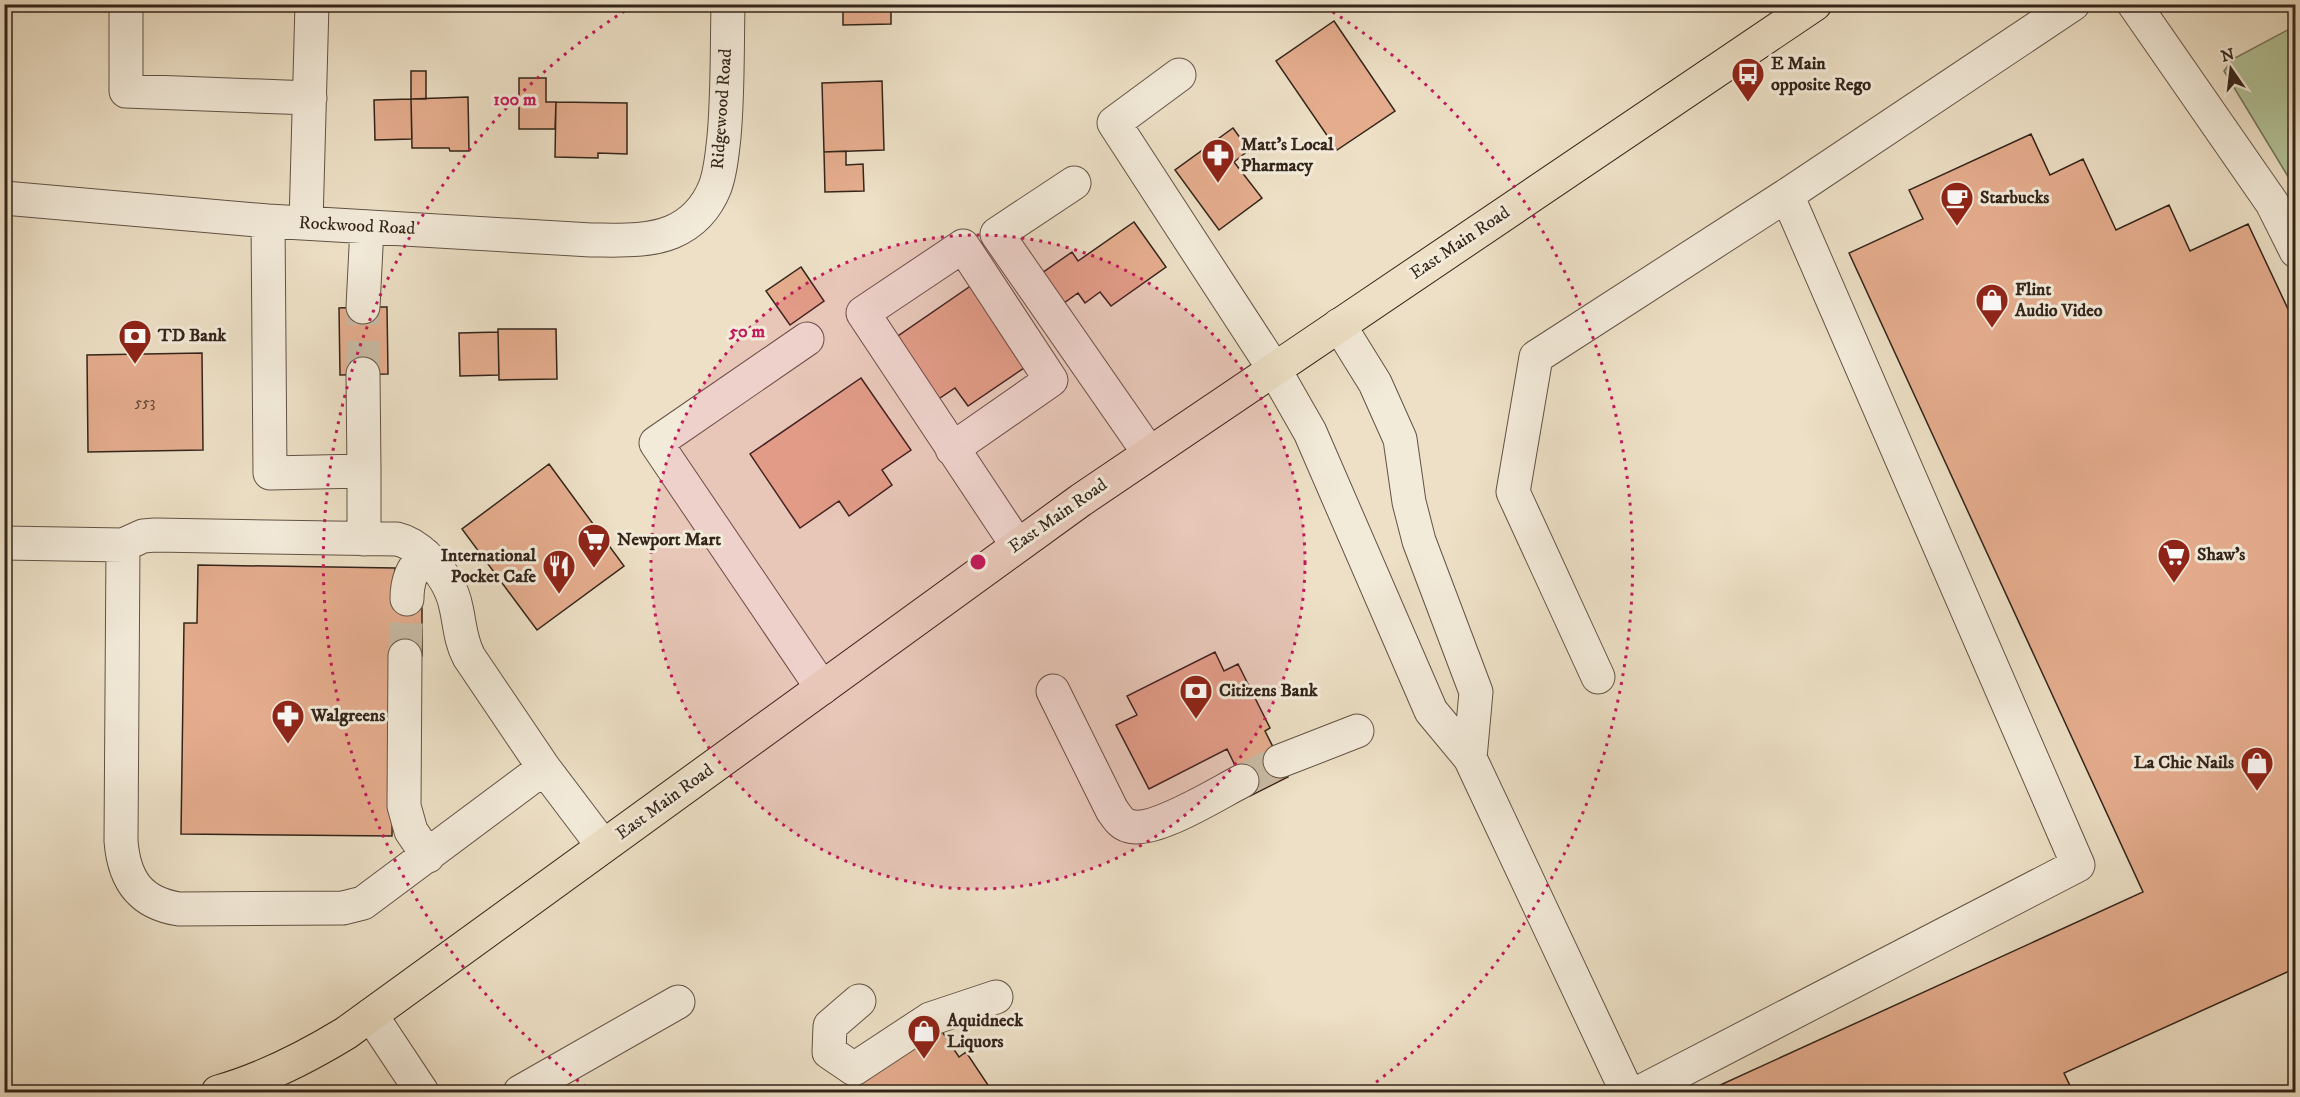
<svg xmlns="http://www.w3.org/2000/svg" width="2300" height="1097" viewBox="0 0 2300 1097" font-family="'IM FELL DW Pica',serif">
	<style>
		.green { fill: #b2c399; stroke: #72745a; stroke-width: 1.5 }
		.building { fill: #e5ad8e; stroke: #33241a; stroke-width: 1.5 }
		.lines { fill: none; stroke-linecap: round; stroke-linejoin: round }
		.minor-tunnel { stroke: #c8baa4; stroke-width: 33; stroke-dasharray: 33 16; stroke-linecap: butt }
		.minor-casing { stroke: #625345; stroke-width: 35 }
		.major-casing { stroke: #33241a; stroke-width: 35 }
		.minor { stroke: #f3ebda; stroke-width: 33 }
		.major { stroke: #ede0c6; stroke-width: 33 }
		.ring { fill: none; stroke: #c2185b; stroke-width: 3; stroke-dasharray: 3 6 }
		.labels { text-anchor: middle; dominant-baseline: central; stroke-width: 6; stroke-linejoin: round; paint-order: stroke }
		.number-label { font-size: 15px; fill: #604637 }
		.poi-label { font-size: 18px; font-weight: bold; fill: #33241a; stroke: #f3ebda; text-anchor: start }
		.street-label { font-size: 18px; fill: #33241a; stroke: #f3ebda }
		.centre { fill: #c2185b; stroke: #f3ebda; stroke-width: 3 }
		.ring-label { font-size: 18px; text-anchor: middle; font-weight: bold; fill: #c2185b; stroke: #f3ebda; stroke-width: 6; stroke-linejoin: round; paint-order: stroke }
	</style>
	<rect width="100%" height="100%" fill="#ede0c6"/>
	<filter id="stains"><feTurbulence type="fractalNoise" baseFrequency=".00333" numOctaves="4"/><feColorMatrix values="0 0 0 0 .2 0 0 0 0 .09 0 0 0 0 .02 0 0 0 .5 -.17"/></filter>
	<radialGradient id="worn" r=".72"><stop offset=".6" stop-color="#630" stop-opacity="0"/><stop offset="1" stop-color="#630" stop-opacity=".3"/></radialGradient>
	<path class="green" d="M2295 26V188L2224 71 2233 59Z"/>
	<path class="building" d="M843 4H891V24L843 25Z
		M1334 21 1395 111 1337 150 1276 61Z
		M411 71H426V99H411Z
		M519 78H546V102H556L555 129H519Z
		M882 81 884 150 824 152 822 83Z
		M468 97 469 151H450L449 148H412L411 99Z
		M411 99 412 139 375 140 374 100Z
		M556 102 627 103V154L598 153V158L555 157Z
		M1233 128 1249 150 1234 162 1262 198 1219 230 1175 170Z
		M2031 134 2050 175 2083 159 2116 230 2169 205 2190 251 2248 224 2296 326V968L2064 1073 2073 1092H1705L2143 892 1849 253 1923 219 1909 190Z
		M846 151V165L863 164 864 191 825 192 824 152Z
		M1134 222 1166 267 1111 306 1100 292 1085 303 1078 293 1064 303 1042 273 1072 252 1078 261Z
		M801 267 824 301 790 325 766 291Z
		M972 285 1027 366 968 406 955 388 937 400 895 338Z
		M363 307H387L388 374 340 375 339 308Z
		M498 329H556L557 379 499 380Z
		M498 332 499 375 460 376 459 333Z
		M202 353 203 450 88 452 87 355Z
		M861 378 911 450 882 470 892 485 849 516 839 501 800 528 750 454Z
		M549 464 624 566 537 630 462 529Z
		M198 565 395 568V599H422V656H394L392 836 181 834 184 623H197Z
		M1215 652 1224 671 1238 664 1270 728 1265 731 1288 777 1250 796 1227 749 1149 789 1116 725 1137 715 1127 696Z
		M937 1024 959 1057 966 1052 990 1088 983 1092H853L847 1083Z"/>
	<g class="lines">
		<path class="minor-tunnel" d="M363 374V307
			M405 656 407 599
			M1242 781 1280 761"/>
		<g class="minor-casing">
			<path id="minor" d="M126 4V91L310 98
				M2134 4 2272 203 2296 251
				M1179 75 1114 123 1274 369 1310 432 1431 711 1470 758 1627 1092
				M1074 183 997 234 1149 453
				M4 198 268 221 591 240C617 240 648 242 672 232 693 223 707 207 715 187 721 171 722 154 724 137 728 93 727 49 728 4
				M268 221 270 473 364 471V539
				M306 223 312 4
				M363 307 367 227
				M1339 325 1375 383 1400 439 1409 502 1419 541 1476 692 1470 758
				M807 339 656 443 822 688
				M363 374 364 471
				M952 449 1051 380 963 246 863 313 1017 545
				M4 543 123 545 143 536 155 535 397 539C410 542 419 549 428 558 442 572 452 587 456 607 460 624 460 640 469 657L544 768 603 846
				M123 545 121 841C124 879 139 903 179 909L343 908 363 903 544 768
				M407 599C407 580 412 569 425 555
				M405 656 404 806 411 831 428 856
				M1598 677 1513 492 1536 357 1787 195 2073 4
				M1053 691 1112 810C1117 817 1121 824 1129 826 1154 834 1218 793 1242 781
				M1280 761 1357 731
				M859 1001 830 1026 829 1052 854 1069 930 1019 996 997
				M371 1015 422 1092
				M520 1092 678 1002
				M1640 1092 2078 865 1787 195"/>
		</g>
		<g class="major-casing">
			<path id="major" d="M218 1092C264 1079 305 1058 346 1033L1081 500 1815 4"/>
		</g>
		<use href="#minor" class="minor"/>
		<use href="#major" class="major"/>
	</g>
	<circle cx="978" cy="562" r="327" fill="#c2185b" fill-opacity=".12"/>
	<g class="ring">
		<circle cx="978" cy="562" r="327"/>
		<path d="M593 1092A655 655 0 0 1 631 7M1325 7A655 655 0 0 1 1363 1092"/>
	</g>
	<defs>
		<g id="bus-pin" transform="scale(1.725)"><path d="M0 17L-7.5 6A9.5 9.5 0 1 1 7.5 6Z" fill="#8f2418" stroke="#f3ebda"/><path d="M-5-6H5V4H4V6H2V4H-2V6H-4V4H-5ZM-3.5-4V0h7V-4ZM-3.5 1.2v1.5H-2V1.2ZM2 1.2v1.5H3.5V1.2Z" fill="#fff"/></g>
		<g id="pharmacy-pin" transform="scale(1.725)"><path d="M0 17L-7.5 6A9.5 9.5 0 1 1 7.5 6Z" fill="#8f2418" stroke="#f3ebda"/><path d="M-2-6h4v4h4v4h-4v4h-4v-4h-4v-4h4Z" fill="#fff"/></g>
		<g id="cafe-pin" transform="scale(1.725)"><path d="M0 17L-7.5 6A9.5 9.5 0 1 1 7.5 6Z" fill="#8f2418" stroke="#f3ebda"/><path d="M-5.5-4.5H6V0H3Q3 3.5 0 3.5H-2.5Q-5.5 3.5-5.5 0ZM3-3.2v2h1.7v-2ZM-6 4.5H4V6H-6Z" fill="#fff"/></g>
		<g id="shop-pin" transform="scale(1.725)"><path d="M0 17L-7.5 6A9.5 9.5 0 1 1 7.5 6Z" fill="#8f2418" stroke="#f3ebda"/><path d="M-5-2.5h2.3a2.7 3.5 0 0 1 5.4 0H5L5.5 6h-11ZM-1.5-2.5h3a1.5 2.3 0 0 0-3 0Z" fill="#fff"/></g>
		<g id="bank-pin" transform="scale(1.725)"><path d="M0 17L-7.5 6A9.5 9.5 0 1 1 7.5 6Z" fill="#8f2418" stroke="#f3ebda"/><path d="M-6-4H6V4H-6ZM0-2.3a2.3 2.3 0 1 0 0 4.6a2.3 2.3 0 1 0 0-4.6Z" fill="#fff"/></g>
		<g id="supermarket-pin" transform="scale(1.725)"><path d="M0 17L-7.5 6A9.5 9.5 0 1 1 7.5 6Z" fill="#8f2418" stroke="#f3ebda"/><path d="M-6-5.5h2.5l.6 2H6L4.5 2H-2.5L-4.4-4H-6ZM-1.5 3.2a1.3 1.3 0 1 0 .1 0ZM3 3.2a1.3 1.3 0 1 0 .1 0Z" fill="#fff"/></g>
		<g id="restaurant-pin" transform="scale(1.725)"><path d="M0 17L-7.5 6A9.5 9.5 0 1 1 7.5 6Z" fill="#8f2418" stroke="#f3ebda"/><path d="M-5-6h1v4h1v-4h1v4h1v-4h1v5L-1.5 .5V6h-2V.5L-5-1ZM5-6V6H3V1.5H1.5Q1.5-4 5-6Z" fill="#fff"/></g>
	</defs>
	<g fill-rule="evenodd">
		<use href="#bus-pin" x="1748" y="74"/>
		<use href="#pharmacy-pin" x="1218" y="155"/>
		<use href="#cafe-pin" x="1957" y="198"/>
		<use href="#shop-pin" x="1992" y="300"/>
		<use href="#bank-pin" x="135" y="336"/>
		<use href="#supermarket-pin" x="594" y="540"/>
		<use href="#supermarket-pin" x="2174" y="555"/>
		<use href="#restaurant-pin" x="559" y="566"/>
		<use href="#bank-pin" x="1196" y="691"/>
		<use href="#pharmacy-pin" x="288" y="716"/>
		<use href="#shop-pin" x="2257" y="763"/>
		<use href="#shop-pin" x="924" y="1031"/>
	</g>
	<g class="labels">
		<g class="number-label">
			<text x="145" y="402">553</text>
		</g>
		<g class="poi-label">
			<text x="1771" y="64">E Main<tspan x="1771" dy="21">opposite Rego</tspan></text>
			<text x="1241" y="145">Matt's Local<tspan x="1241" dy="21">Pharmacy</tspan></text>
			<text x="1980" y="198">Starbucks</text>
			<text x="2015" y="290">Flint<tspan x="2015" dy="21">Audio Video</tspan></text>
			<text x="158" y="336">TD Bank</text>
			<text x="617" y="540">Newport Mart</text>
			<text x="2197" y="555">Shaw's</text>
			<text x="536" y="556" text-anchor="end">International<tspan x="536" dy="21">Pocket Cafe</tspan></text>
			<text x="1219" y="691">Citizens Bank</text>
			<text x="311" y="716">Walgreens</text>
			<text x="2234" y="763" text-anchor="end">La Chic Nails</text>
			<text x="947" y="1021">Aquidneck<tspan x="947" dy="21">Liquors</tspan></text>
		</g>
		<g class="street-label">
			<text transform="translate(722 109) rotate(-86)">Ridgewood Road</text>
			<text transform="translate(357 226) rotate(3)">Rockwood Road</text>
			<text transform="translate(1460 243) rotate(-34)">East Main Road</text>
			<text transform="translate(1058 516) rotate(-35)">East Main Road</text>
			<text transform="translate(665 802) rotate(-36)">East Main Road</text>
		</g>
	</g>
	<circle cx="978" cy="562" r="9" class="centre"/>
	<g class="ring-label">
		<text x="515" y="105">100 m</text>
		<text x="747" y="337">50 m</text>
	</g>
	<rect width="2300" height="1097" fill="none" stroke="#ede0c6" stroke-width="24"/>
	<rect x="6" y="6" width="2288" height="1085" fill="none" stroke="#33241a" stroke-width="3"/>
	<rect x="12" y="12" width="2276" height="1073" fill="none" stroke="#33241a" stroke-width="1.5"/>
	<g transform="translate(2231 69) rotate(346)" stroke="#f3ebda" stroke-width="4.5" paint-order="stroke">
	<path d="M0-4.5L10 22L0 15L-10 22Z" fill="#33241a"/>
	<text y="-9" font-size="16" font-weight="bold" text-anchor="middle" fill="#33241a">N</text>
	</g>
	<rect width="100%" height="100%" filter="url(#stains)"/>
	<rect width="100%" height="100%" fill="url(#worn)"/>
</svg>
